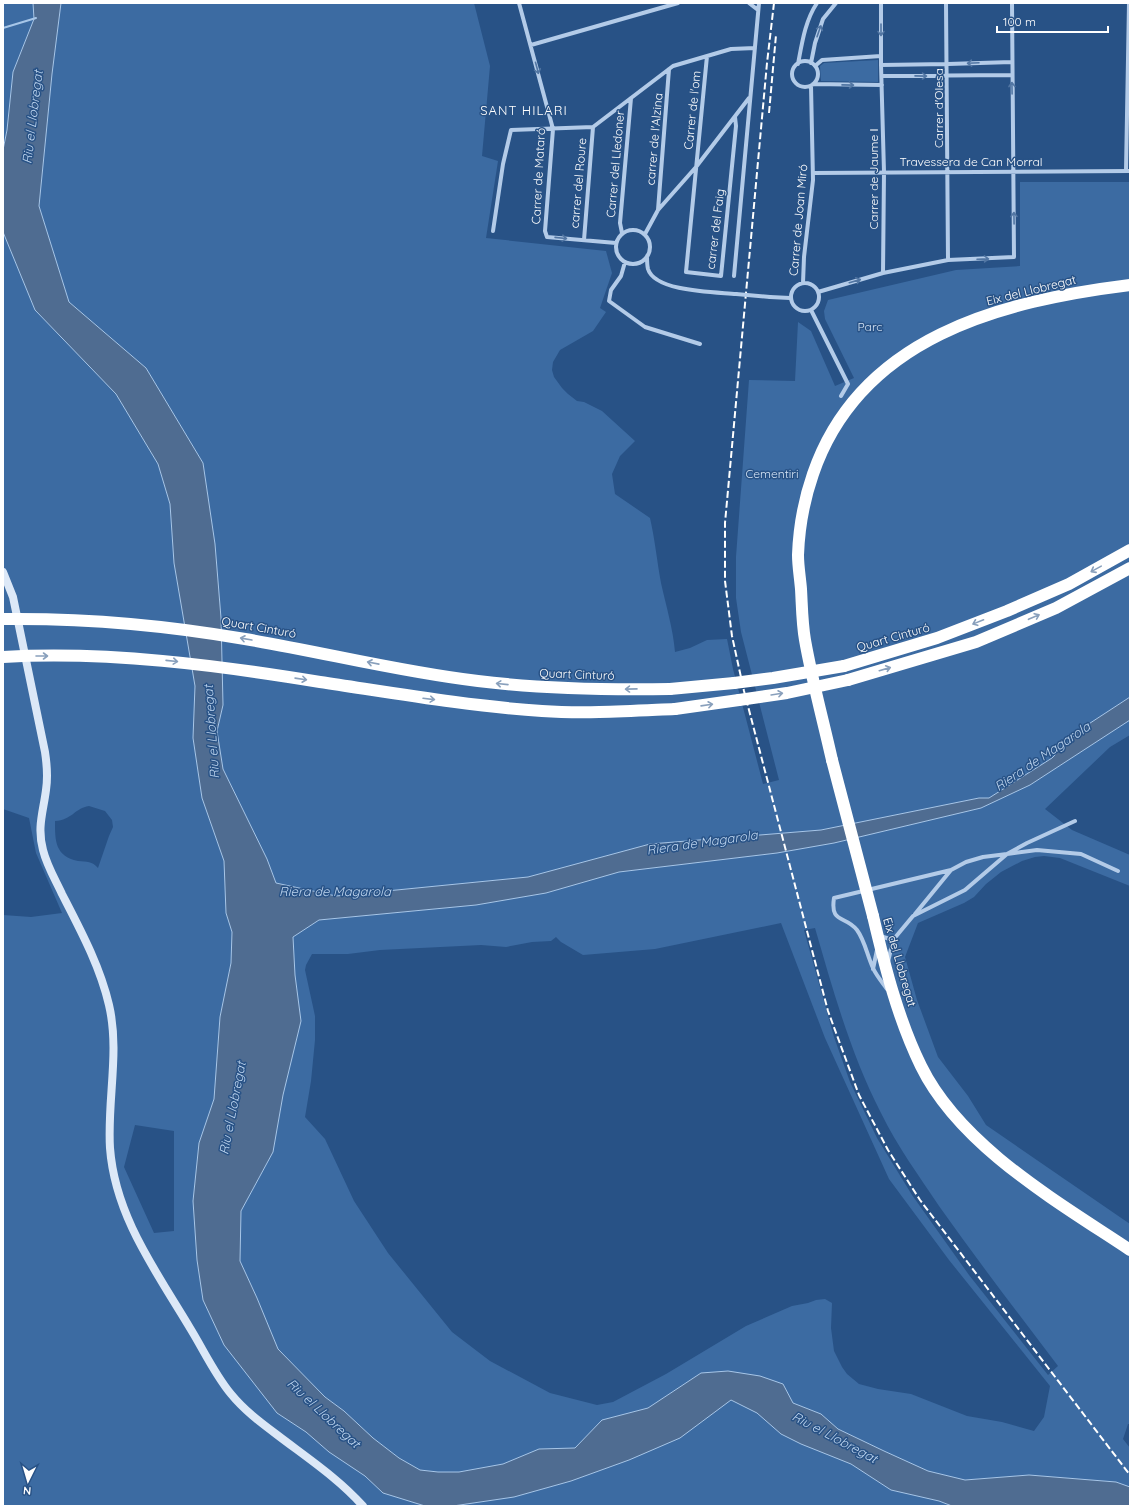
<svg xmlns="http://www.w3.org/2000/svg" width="1133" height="1509" viewBox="0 0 1133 1509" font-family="Quicksand,sans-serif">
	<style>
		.green { fill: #3c6ba2; fill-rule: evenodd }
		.water { fill: #4f6c91; stroke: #a7c6e8 }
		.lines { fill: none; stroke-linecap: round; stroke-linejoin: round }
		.stream { stroke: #a7c6e8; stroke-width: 2 }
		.street { stroke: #b3cbe8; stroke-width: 4 }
		.secondary { stroke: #dce8f7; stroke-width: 8 }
		.highway { stroke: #fff; stroke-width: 12 }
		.rail { stroke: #fff; stroke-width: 2; stroke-dasharray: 7 3; stroke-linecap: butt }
		.street-bridge { stroke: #b3cbe8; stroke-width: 4 }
		.highway-bridge { stroke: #fff; stroke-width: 12 }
		.oneway { stroke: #5276a3 }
		.oneway2 { stroke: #89a0bc }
		.labels { text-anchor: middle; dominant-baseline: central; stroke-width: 3; stroke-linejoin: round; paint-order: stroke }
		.street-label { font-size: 12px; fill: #fff; stroke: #285286 }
		.park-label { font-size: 12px; fill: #d6e5f6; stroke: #285286 }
		.neighbourhood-label { font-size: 13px; letter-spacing: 1px; fill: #fff; stroke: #285286 }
		.water-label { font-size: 13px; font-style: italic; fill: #bed5ef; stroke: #285286 }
	</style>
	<rect width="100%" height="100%" fill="#285286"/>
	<path class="green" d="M3 3H33L34 19 13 72 7 130 3 150Z
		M61 3H474L490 66 482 156 498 161 486 238 606 251 612 273 600 308 606 312 593 331 560 350 553 362 552 370 554 377 562 388 568 394 577 401 584 402 602 411 635 441 620 456 612 474 615 494 650 518C655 540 657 561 661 583 666 606 673 628 675 652L690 648 707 640 727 639 733 669 763 784 779 780 741 632 736 598V557L749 380 795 381 798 322 811 331 835 386 854 378 825 319 824 311 828 300 956 270 1020 266V182H1130V697L1081 729 1052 758 989 798H979L821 830 650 844 528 877 336 896 276 883 267 859 223 769 217 731 223 705 221 618 215 544 203 463 146 368 69 302 39 206 52 74Z
		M878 60V82L821 81 820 66 824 63Z
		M3 232 35 310 116 394 158 464 170 504 174 563 195 686 193 738 202 798 224 861 226 913 232 932 231 963 220 1017 214 1100 199 1143 193 1201 197 1260 203 1300 224 1345 277 1413 306 1432 329 1452 365 1476 383 1493 425 1506H3V915L31 917 62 913 36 853 29 818 3 809ZM89 806 105 811 112 820 113 827 109 836 98 868C92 861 87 862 78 861 55 856 55 841 55 821 72 820 75 808 89 806ZM135 1125 174 1131V1231L154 1233 124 1167Z
		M1130 720V735L1110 747 1045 809 1072 830 1130 855V886L1060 858 1044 856 1035 857 1022 861 1001 872 986 884 974 897 964 903 918 923 905 957 917 1000 938 1057 968 1096 986 1125 1130 1224V1424H1128L1123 1439 1130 1448V1487L1116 1482 1029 1475 964 1480 928 1471 884 1451 838 1429 821 1414 793 1403 783 1384 701 1373 648 1408 602 1420 575 1448 539 1449 503 1464 459 1472H438L420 1470 399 1458 373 1438 344 1411 325 1397 278 1349 257 1298 240 1261 241 1211 273 1152 283 1095 295 975 293 937 319 920 476 905 546 893 619 872 777 853 834 843 981 808 1030 785ZM781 923 825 1038 889 1179 949 1260 1050 1386 1044 1417 1034 1431 1002 1422 967 1416 911 1394 878 1389 859 1384 847 1374 842 1367 834 1351 831 1328 832 1303 825 1299 816 1300 808 1303 792 1306 746 1326 666 1374 613 1402 597 1405 550 1393 490 1361 452 1332 388 1253 354 1201 325 1139 305 1117 311 1081 315 1040V1016L305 970 306 965 312 954H348L380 950 481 945 506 947 532 942 551 941 556 937 561 942 583 955 655 949ZM815 928C833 990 851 1055 881 1113 897 1146 919 1176 939 1206 977 1260 1018 1313 1058 1366L1048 1375 969 1275 912 1195 877 1138 850 1082 834 1037 804 930Z
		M731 1400 757 1412 781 1434 801 1444 851 1464 891 1490 939 1501 952 1506H453L514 1497 571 1481 629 1460Z"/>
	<path class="water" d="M33 3H61L52 74 39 206 69 302 146 368 203 463 215 544 221 618 223 705 217 731 223 769 267 859 276 883 336 896 528 877 650 844 821 830 979 798H989L1052 758 1081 729 1130 697V720L1030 785 981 808 834 843 777 853 619 872 546 893 476 905 319 920 293 937 295 975 301 1021 283 1095 273 1152 241 1211 240 1261 257 1298 278 1349 325 1397 344 1411 373 1438 399 1458 420 1470 438 1472H459L503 1464 539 1449 575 1448 602 1420 648 1408 701 1373 728 1371 760 1376 783 1384 793 1403 821 1414 838 1429 884 1451 928 1471 965 1480 1029 1475 1116 1482 1130 1487V1506H952L939 1501 891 1490 851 1464 801 1444 781 1434 757 1413 731 1400 680 1438 629 1460 571 1481 514 1497 453 1506H425L383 1493 365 1476 329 1452 306 1432 277 1413 224 1345 203 1300 197 1260 193 1201 199 1143 214 1099 220 1017 231 963 232 932 226 913 224 861 202 798 193 738 195 686 174 563 170 504 158 464 116 394 35 310 3 232V150L7 130 13 72 34 19Z"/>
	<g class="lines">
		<path class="stream" d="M3 28 36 18"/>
		<path class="street" d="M519 3 553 129 545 231 547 237 616 243
			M749 3 758 10
			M881 3V65L884 172 883 273
			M946 3 948 260
			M531 45 678 3
			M707 56 686 272 721 276 736 126 735 117
			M792 74a13 13 0 1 1 26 0a13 13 0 1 1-26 0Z
			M811 63 815 43 823 19 836 3
			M798 64C802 43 805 21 817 3
			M881 65 948 64 1012 62
			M815 66 822 60 881 56
			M882 76 1012 75
			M813 84 882 85
			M1126 171 1129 3
			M813 173 1130 171
			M658 210 669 69
			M616 247a17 17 0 1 1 34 0a17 17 0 1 1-34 0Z
			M493 231 503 164 511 130 593 127 673 66 731 49 755 48
			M622 233 620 223 631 98
			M645 234 658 210 696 167 749 98
			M584 240 593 127
			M647 256C647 260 647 265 648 269 655 292 716 292 736 294
			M625 262 621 276 611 290 609 301 645 327 700 344
			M734 276 759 3
			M791 297a14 14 0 1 1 28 0a14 14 0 1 1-28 0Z
			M803 283 804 257 813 180 811 86
			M818 292 883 273 948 260 1014 257 1012 3
			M770 297 790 298
			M811 310 848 384 841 396
			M915 914 951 870
			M880 936 893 940
			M888 962 893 940 913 916 965 890 1007 854 1037 850 1081 854 1118 871
			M873 969 877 950
			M887 989C882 982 876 975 873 968 867 955 865 941 857 930 845 915 830 924 834 898L951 870 966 862 983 857 1007 854 1027 843 1075 821"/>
		<path class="secondary" d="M3 572 13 597 45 752C47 765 48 777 46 790 43 813 37 827 43 850 47 866 55 879 62 894 80 929 100 966 109 1005 120 1052 107 1100 110 1148 115 1216 156 1271 190 1328 203 1349 215 1375 231 1394 244 1410 260 1422 276 1434 306 1457 338 1478 363 1506"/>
		<path class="highway" d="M844 666 937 638 1007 611 1069 584 1130 550
			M848 680 976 642 1056 608 1130 568
			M670 689 734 683
			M675 709 739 700
			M832 760C823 720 812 680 805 640 802 623 802 606 801 589 800 577 798 566 798 555 799 527 804 500 813 474 860 337 1001 301 1130 285
			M873 916C885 967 898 1019 921 1066 960 1146 1058 1202 1130 1250"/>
		<path class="rail" d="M774 3 767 63 725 523V581L732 636 744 691 828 1011 859 1095 888 1150 920 1200 1130 1475
			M769 113 776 35"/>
		<path class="street-bridge" d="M736 294 770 297"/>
		<path class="highway-bridge" d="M3 619C84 618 165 625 245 639 323 652 400 672 478 681 542 689 606 690 670 689
			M3 657C109 651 216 665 320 682 394 693 468 706 542 711 586 714 631 711 675 709
			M734 683 773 678 844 666
			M739 700 787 693 848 680
			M832 760 873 916"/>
	</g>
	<defs><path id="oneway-shaft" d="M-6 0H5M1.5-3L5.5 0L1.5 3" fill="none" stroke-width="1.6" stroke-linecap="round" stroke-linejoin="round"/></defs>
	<g class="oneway">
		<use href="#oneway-shaft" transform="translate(881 30) rotate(90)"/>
		<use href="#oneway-shaft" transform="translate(819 31) rotate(-71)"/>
		<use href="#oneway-shaft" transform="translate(973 63) rotate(177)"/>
		<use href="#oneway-shaft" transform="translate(537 68) rotate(75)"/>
		<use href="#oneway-shaft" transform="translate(921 76) rotate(1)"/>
		<use href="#oneway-shaft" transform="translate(848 85) rotate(1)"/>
		<use href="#oneway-shaft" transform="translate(1012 88) rotate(-91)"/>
		<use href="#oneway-shaft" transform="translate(1014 218) rotate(-91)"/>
		<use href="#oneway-shaft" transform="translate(561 238) rotate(6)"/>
		<use href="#oneway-shaft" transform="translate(983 259) rotate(-2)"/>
		<use href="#oneway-shaft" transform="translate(855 281) rotate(-16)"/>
	</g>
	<g class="oneway2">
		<use href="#oneway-shaft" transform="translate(1096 569) rotate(151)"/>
		<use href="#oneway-shaft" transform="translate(1034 617) rotate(-23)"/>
		<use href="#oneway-shaft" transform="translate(978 622) rotate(158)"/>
		<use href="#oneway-shaft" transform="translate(246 639) rotate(-170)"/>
		<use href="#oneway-shaft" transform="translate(42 656)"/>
		<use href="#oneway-shaft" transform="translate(172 661) rotate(6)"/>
		<use href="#oneway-shaft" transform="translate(373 663) rotate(-169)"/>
		<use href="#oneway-shaft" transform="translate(885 669) rotate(-16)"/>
		<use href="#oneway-shaft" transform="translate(301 679) rotate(8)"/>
		<use href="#oneway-shaft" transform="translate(502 684) rotate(-174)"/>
		<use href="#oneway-shaft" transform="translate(631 689) rotate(179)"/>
		<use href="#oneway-shaft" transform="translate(777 694) rotate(-9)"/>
		<use href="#oneway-shaft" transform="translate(429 699) rotate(7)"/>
		<use href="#oneway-shaft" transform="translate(707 705) rotate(-8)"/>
	</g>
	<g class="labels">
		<g class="street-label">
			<text transform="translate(938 108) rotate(-90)">Carrer d'Olesa</text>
			<text transform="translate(692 110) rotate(-84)">Carrer de l'om</text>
			<text transform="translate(654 139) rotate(-85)">carrer de l'Alzina</text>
			<text x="971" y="161">Travessera de Can Morral</text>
			<text transform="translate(615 164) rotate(-85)">Carrer del Lledoner</text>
			<text transform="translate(538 176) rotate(-87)">Carrer de Mataró</text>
			<text transform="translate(873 179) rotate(-90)">Carrer de Jaume I</text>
			<text transform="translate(578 183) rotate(-85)">carrer del Roure</text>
			<text transform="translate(798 220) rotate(-85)">Carrer de Joan Miró</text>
			<text transform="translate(715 229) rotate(-83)">carrer del Faig</text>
			<text transform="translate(1031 290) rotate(-14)">Eix del Llobregat</text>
			<text transform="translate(259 627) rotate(10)">Quart Cinturó</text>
			<text transform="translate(893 637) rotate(-16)">Quart Cinturó</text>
			<text transform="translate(577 674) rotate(2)">Quart Cinturó</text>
			<text transform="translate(900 962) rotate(74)">Eix del Llobregat</text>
		</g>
		<g class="park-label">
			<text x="870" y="326">Parc</text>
			<text x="772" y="473">Cementiri</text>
		</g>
		<g class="neighbourhood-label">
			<text x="524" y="110">SANT HILARI</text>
		</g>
		<g class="water-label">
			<text transform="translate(32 117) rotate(-83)">Riu el Llobregat</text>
			<text transform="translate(211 732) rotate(-94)">Riu el Llobregat</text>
			<text transform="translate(1042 756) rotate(-34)">Riera de Magarola</text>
			<text transform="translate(702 842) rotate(-8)">Riera de Magarola</text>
			<text x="335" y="891">Riera de Magarola</text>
			<text transform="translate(232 1108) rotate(-79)">Riu el Llobregat</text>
			<text transform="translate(324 1413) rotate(43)">Riu el Llobregat</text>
			<text transform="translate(835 1437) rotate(28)">Riu el Llobregat</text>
		</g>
	</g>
	<rect width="1133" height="1509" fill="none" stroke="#ffffff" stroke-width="8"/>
	<g transform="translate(28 1481) rotate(185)" stroke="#285286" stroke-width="3" paint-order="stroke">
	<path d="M0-3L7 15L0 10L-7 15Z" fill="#ffffff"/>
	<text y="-6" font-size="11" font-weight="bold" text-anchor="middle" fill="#ffffff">N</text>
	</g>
	<path d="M997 26v6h111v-6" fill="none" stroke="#ffffff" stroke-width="2"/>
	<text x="1003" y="26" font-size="12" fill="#ffffff" stroke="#285286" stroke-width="3" paint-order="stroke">100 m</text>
</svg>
